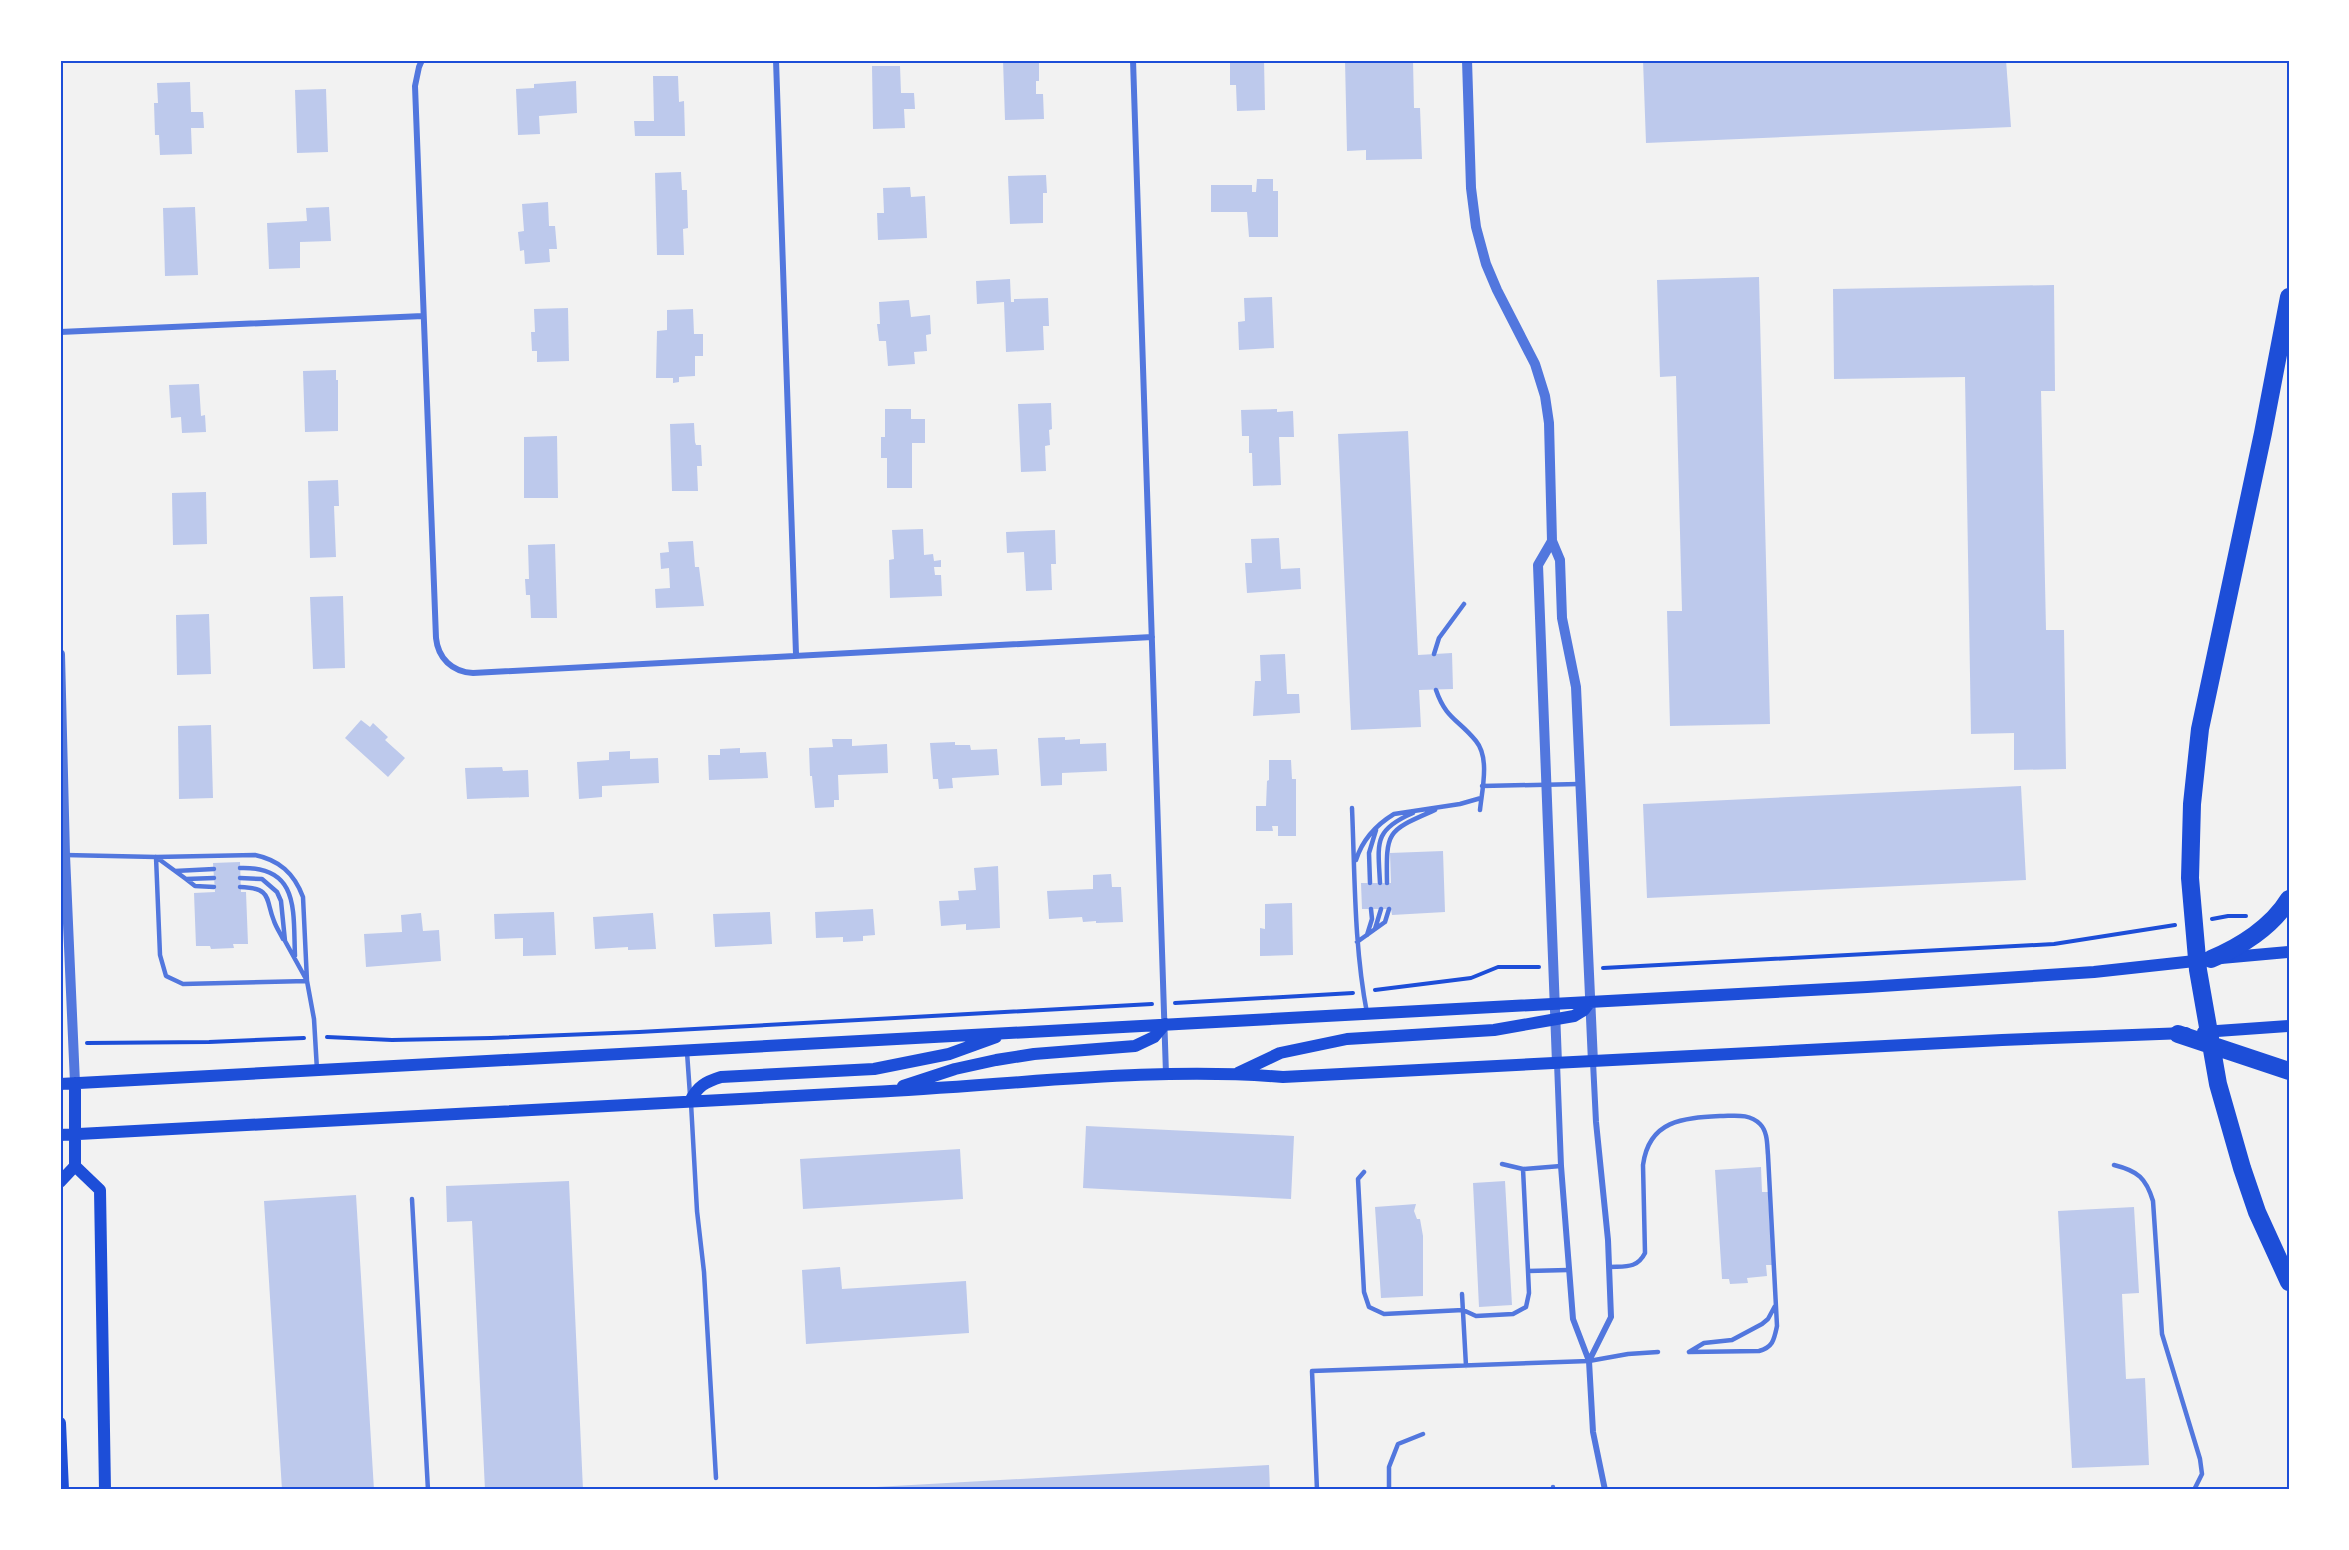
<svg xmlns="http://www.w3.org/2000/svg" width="2349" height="1550" viewBox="0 0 2349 1550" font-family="'DM Sans',sans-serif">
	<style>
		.building { fill: #bdc9ec }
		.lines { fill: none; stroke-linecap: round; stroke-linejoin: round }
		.path { stroke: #1d4ed8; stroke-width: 4 }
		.service { stroke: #5277de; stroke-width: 4.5 }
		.minor { stroke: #5277de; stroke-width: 6 }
		.tertiary { stroke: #5277de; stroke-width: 10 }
		.secondary { stroke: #1d4ed8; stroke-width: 12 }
		.motorway { stroke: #1d4ed8; stroke-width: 18 }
		.neatline { fill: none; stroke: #1d4ed8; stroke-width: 2 }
	</style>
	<rect width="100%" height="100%" fill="#f2f2f2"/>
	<path class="building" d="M1003 60H1039V81H1036V94H1043L1044 119 1005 120Z
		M1230 60H1264L1265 110 1237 111 1236 85H1230Z
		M1345 60H1413L1414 108H1420L1422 159 1366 160V150L1347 151Z
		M1643 60H2006L2011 127 1646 143Z
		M872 66H900L901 93H914L915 109H904L905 128 873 129Z
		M653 76H678L679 102 684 101 685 136H635L634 121H654Z
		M576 81 577 113 539 116 540 134 518 135 516 89 534 88V84Z
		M190 82 191 112H203L204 128H191L192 154 160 155 159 135H155L154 103H158L157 83Z
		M326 89 328 152 297 153 295 90Z
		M681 172 682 190H687L688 228 683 229 684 255H657L655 173Z
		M1046 175 1047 193H1043V223L1010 224 1008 176Z
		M1257 179H1273V191H1278V237H1249L1247 212H1211V185H1252V192H1256Z
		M910 187 911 197 925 196 927 238 878 240 877 213H884L883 188Z
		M548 202 549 226H555L557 249H549L550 262 525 264 524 250 520 251 518 232 524 231 522 204Z
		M195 207 198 275 165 276 163 208Z
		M329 207 331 241 300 242V268L269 269 267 223 307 221 306 208Z
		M1759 277 1770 724 1670 726 1667 611H1682L1676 376 1660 377 1657 280Z
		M1010 279 1011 302H1014V299L1048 298 1049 326H1043L1044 350 1006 352 1004 302 977 304 976 281Z
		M2054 285 2055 391H2041L2046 630H2064L2066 769 2014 770V733L1971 734 1965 377 1834 379 1833 289Z
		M1272 297 1274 348 1239 350 1238 322 1245 321 1244 298Z
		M909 300 911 317 930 315 931 334 926 335 927 351 914 352 915 364 888 366 886 341H879L877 324H880L879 302Z
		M568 308 569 361 537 362V351H532L531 332H535L534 309Z
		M693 309 694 334H703V356H695V376L679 377V382L673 383V378H656L657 331 667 330V310Z
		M336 370V380H338V431L305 432 303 371Z
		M199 384 201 416 205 415 206 432 182 433 181 417 171 418 169 385Z
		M1051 403 1052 429 1049 430 1050 445 1045 446 1046 471 1021 472 1018 404Z
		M885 409H911V419H925V443H912V488H887V458H881V437H885Z
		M1277 409V412L1293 411 1294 437H1279L1281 485 1253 486 1252 453H1249V436H1242L1241 410Z
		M694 423 695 442 696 445H701L702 466H697L698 491H672L670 424Z
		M1408 431 1418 655 1452 653 1453 689 1419 690 1421 727 1351 730 1338 434Z
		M557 436 558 498H524V437Z
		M338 480 339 506H334L336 557 310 558 308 481Z
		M206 492 207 544 173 545 172 493Z
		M923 529 924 555 933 554 934 561 941 560V567H934L935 575H941L942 596 890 598 889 560 894 559 892 530Z
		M1055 530 1056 564H1051L1052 590 1026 591 1024 552 1007 553 1006 532Z
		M1279 538 1281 569 1300 568 1301 589 1247 593 1245 563H1252L1251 539Z
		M693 541 695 567H699L704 606 656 608 655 589 670 588 669 568 661 569 660 553 669 552 668 542Z
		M555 544 557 618H531L530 595H526L525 579H529L528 545Z
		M343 596 345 668 313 669 310 597Z
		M209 614 211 674 177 675 176 615Z
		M1285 654 1287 694H1299L1300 713 1253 716 1255 681H1261L1260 655Z
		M361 720 370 727 373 723 388 737 385 740 405 758 388 777 345 738Z
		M211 725 213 798 179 799 178 726Z
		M1065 737V740L1080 739V744L1106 743 1107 771 1062 773V785L1041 786 1038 738Z
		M832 739H852V746L887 744 888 773 838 775 839 800H834V807L815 808 812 776H810L809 748 833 747Z
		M955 742V745H970L971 750 997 749 999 775 952 778 953 788 939 789 938 779H933L930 743Z
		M740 748V753L766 752 768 778 709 780 708 755H720V749Z
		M630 751V759L658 758 659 783 602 786V797L579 799 577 762 609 760V752Z
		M1269 760H1291L1292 779H1296V836H1278V826H1272L1273 831H1256V806H1266L1267 781 1269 780Z
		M502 767 503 771 528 770 529 797 467 799 465 768Z
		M2021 786 2026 880 1647 898 1643 804Z
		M1443 851 1445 912 1392 915 1391 909H1362L1361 883H1391L1390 853Z
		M240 862 241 892H246L248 944H233L234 948 211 949 210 946H196L194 893 215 892 213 863Z
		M998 866 1000 928 966 930V924L941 926 939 901 959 900 958 891 976 890 974 868Z
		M1111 874 1112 887H1121L1123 922 1096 923V921L1083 922 1082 917 1049 919 1047 891 1093 889V875Z
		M1292 903 1293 955 1260 956V928L1265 929V904Z
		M873 909 875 935 863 936V941L843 942V937L816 938 815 912Z
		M554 912 556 955 523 956V938L495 939 494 914Z
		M770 912 772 944 715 947 713 914Z
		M421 913 423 931 439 930 441 961 366 967 364 934 402 932 401 915Z
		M653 913 656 949 628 950V947L595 949 593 917Z
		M1086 1126 1294 1136 1291 1199 1083 1188Z
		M960 1149 963 1199 803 1209 800 1159Z
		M1761 1167 1762 1192H1768L1772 1265H1766L1767 1276 1747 1278 1748 1283 1730 1284 1729 1279H1722L1715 1170Z
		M569 1181 583 1490H485L472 1221 447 1222 446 1186Z
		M1505 1181 1512 1305 1479 1307 1473 1183Z
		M356 1195 374 1490H282L264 1201Z
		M1416 1204 1414 1211 1417 1219H1420L1423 1236V1296L1381 1298 1375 1207Z
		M2134 1207 2139 1293 2122 1294 2126 1379 2145 1378 2149 1465 2072 1468 2058 1211Z
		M840 1267 842 1289 966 1281 969 1333 806 1344 802 1270Z
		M1269 1465 1270 1490H858V1488Z"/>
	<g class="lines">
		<path class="path" d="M2212 919 2228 916H2246
			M1603 968 2054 944 2175 925
			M1375 990 1471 978 1498 967H1539
			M1175 1003 1353 993
			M327 1037 392 1040 491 1038 639 1032 1152 1004
			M87 1043 209 1042 304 1038"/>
		<path class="service" d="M1434 654 1439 638 1464 604
			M1436 690C1446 719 1458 719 1476 741 1490 758 1482 790 1480 810
			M1482 786 1579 784
			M1352 808C1355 877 1354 946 1367 1013
			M65 855 156 857 255 855C279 860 294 873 303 897L307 981 314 1019 317 1070
			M156 857 160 955 166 976 183 984 307 981
			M156 857 186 879 214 878
			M1356 860C1362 841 1376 825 1394 814L1460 804 1481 798
			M240 868C300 866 293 911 295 956
			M175 871 214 869
			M240 878 262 879 277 892 281 901 285 941 306 979
			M186 879 195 886 214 887
			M1370 883 1369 853 1376 830
			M1380 883C1378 843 1373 830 1413 813
			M1387 883C1386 830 1387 831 1435 810
			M240 887C273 888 265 899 274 921 276 927 280 933 283 939
			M1375 929 1381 909
			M1367 935 1372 919 1371 909
			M1357 942 1385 922 1389 909
			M687 1052 690 1095
			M691 1103 697 1211 704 1272 716 1478
			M1502 1164 1523 1169
			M2114 1165C2138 1171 2146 1178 2153 1201L2162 1334 2200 1459 2202 1474 2194 1490
			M1561 1166 1523 1169 1528 1271 1568 1270
			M1364 1172 1358 1179 1364 1292 1369 1307 1384 1314 1463 1310 1476 1316 1513 1314 1526 1307 1529 1293 1528 1271
			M412 1199 428 1490
			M1609 1267C1625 1266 1637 1269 1645 1253L1643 1165C1649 1120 1683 1118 1720 1116 1735 1116 1749 1113 1760 1124 1768 1132 1767 1145 1768 1155L1777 1326C1774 1340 1773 1347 1759 1351L1689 1352
			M1462 1294 1466 1366
			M1689 1352 1704 1343 1732 1340 1762 1324 1768 1319 1775 1306
			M1553 1487V1490
			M1317 1490 1312 1371 1589 1361 1628 1354 1658 1352
			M1389 1490V1467L1398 1444 1423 1434"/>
		<path class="minor" d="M422 60 419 67 415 86 436 638C438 658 452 672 473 673L1152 637
			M776 60 796 654
			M1133 60 1166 1074
			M60 332 423 316
			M1557 1063 1561 1166 1573 1319 1589 1361 1593 1432 1605 1490
			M1589 1361 1611 1317 1608 1240 1596 1122 1593 1062"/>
		<path class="tertiary" d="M1467 60 1471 188 1476 227 1486 264 1497 290 1535 364 1545 396 1549 423 1552 541 1560 560 1562 618 1576 687 1593 1062
			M1552 541 1538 565 1557 1063
			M60 654 65 855 75 1083"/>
		<path class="secondary" d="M2221 958 2289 952
			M2203 1032 2289 1026
			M1238 1073 1280 1053 1347 1039 1494 1030 1574 1016 1584 1010 1590 1002
			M60 1084 1867 987 2094 972 2204 960
			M903 1086 955 1069 996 1060 1034 1054 1135 1046 1154 1037 1165 1024
			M690 1101C698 1086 705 1082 721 1077L874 1069 949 1054 996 1037
			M60 1135C330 1121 601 1106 871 1092 1006 1086 1148 1066 1283 1077L2002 1040 2186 1033
			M75 1166 100 1190 105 1490
			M60 1182 75 1166V1083
			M60 1423 63 1490"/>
		<path class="motorway" d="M2289 297 2263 433 2200 729 2192 804 2190 878 2198 970 2218 1084 2242 1168 2257 1212 2289 1282
			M2211 959C2240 947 2272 927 2289 899
			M2178 1034 2289 1071"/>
	</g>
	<rect width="2349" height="1550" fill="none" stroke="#ffffff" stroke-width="123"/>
	<rect x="62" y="62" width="2226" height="1426" class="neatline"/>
</svg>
